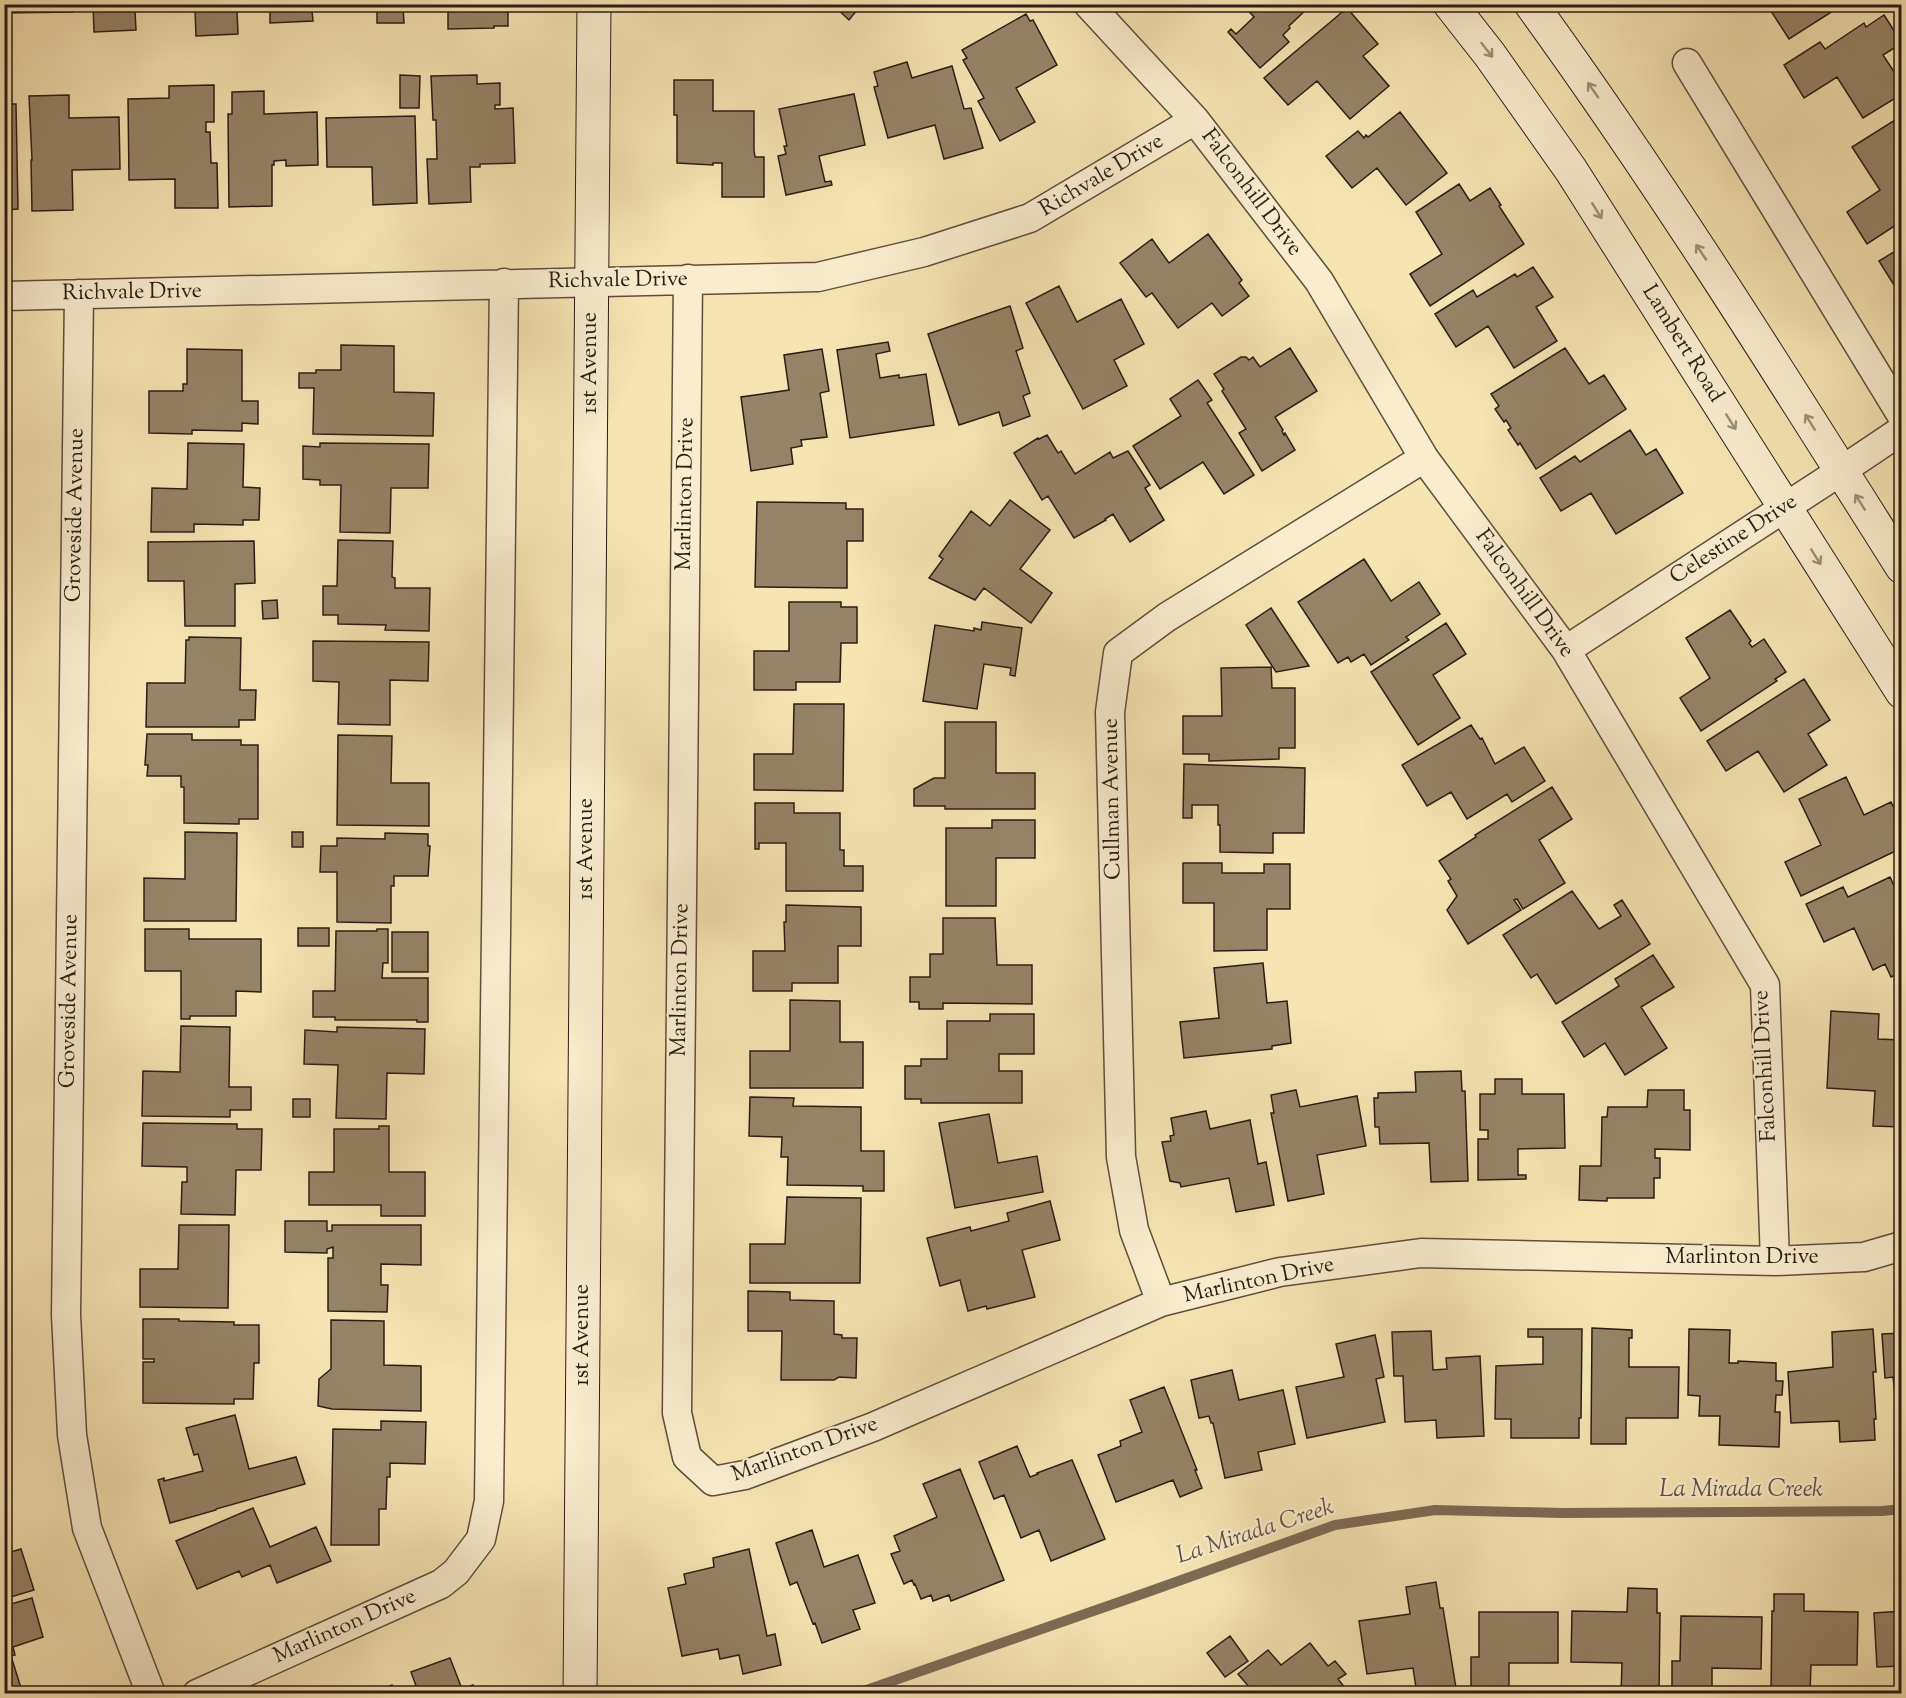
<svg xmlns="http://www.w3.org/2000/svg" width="1906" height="1698" viewBox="0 0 1906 1698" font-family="'Sorts Mill Goudy',serif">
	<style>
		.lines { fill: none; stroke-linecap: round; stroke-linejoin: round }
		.stream { stroke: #7c6b53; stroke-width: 10 }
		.building { fill: #958467; stroke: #2c1c15; stroke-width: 1.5 }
		.minor-casing { stroke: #5e4e3c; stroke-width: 31 }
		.secondary-casing { stroke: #2c1c15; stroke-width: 35 }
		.minor { stroke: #f9edce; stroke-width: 28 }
		.secondary { stroke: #f9edce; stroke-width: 33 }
		.oneway { stroke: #9d8f7b }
		.labels { text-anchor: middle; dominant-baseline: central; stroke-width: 4.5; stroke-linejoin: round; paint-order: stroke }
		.street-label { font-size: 22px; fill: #2c1c15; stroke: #f9edce }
		.water-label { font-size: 24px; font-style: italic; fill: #61513f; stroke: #f9edce }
	</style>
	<rect width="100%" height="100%" fill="#f6e4b3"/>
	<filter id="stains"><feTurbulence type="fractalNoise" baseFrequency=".00333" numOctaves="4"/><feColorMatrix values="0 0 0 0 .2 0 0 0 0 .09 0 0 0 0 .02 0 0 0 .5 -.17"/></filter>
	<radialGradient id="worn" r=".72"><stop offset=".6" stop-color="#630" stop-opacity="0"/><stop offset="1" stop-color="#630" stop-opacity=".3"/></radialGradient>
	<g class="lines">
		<path class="stream" d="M855 1694 1145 1593 1335 1525 1435 1510 1562 1513 1882 1511 1902 1509"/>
	</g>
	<path class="building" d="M4 4H73V12L4 13Z
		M93 4H166L167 10 135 11 136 30 94 32Z
		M178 4H254V10L237 11 238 34 196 36 195 10 178 11Z
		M270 4H341V11H312L313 21 270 23Z
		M361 4H436V6L403 7 404 23H377V7H361Z
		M448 4H521V10H508V26H494V28L448 29Z
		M832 4H862L849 20Z
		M1242 4H1312L1289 26 1290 28 1283 35 1289 42 1260 68 1228 32 1231 29 1236 34 1254 17Z
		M1776 4H1844L1789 39 1769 8Z
		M1347 8 1378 44 1363 56 1389 86 1350 119 1317 81 1288 105 1264 78Z
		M1026 14 1030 21 1033 20 1057 65 1016 88 1035 122 1000 141 978 101 984 98 963 60 967 58 962 50Z
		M1884 15 1902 43 1883 55 1902 84V94L1863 118 1837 77 1804 98 1784 65 1820 42 1825 49 1864 23 1866 27Z
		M907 62 912 78 952 66 964 109 971 108 983 148 944 159 935 125 888 138 874 87 878 86 874 72Z
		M400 75 420 76 419 108H400Z
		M477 75V84L500 83V105H495V109L513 108 515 163 480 164V167H470L471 202 429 204 427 159H437L436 120H433L431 76Z
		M674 80H713V111H754V150L755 157H764V197H722V163H713V165L677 163V115H674Z
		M214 85V122H206V132H210L211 163H217L218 208H175V179L129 180 128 99 169 98V86Z
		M264 91V114L317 112 318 165 286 166V160L274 161V165H272V206L229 207 228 114H232V92Z
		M854 94 865 145 819 156 825 182 831 181 832 185 786 195 778 156 786 154 784 146H787L779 109Z
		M69 95V118L119 117 120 169 72 170 73 210 32 211 31 160H32L29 96Z
		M4 104H16L18 209 4 210Z
		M1400 112 1447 173 1406 205 1377 168 1352 188 1326 156 1358 131 1364 138 1366 135 1368 137Z
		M415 116 417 203 373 205 372 167H327L326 118Z
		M1895 120 1902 130V221L1867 244 1847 212 1880 190 1852 147Z
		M1459 184 1470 201 1490 188 1501 205 1499 206 1524 244 1430 306 1410 274 1442 254 1416 212Z
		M1208 234 1242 280 1239 283 1249 296 1222 316 1212 303 1178 328 1152 293 1146 297 1120 263 1152 239 1169 263Z
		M1902 247V292L1899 293 1879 261Z
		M1533 267 1553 297 1536 307 1557 341 1514 368 1488 326 1456 347 1435 314 1473 290 1477 297 1515 274 1517 277Z
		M1059 286 1077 322 1121 299 1144 344 1114 360 1127 386 1083 409 1026 303Z
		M1010 306 1023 348 1016 351 1030 393 1023 396 1030 416 1003 426 999 412 959 425 928 334Z
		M888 342 890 351 876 354 880 378 899 375V378L926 374 934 425 850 438 837 350Z
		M341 345 394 346V392L434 393 433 436 313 434 314 388H299V373H316V370H341Z
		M1290 348 1317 391 1275 417 1283 430 1282 431 1284 435 1285 433 1295 450 1262 471 1239 433 1246 429 1222 391 1224 389 1214 374 1241 357H1246L1249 360 1253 357 1260 367Z
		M1565 348 1589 384 1604 375 1626 409 1536 469 1520 443 1518 445 1508 430 1511 428 1506 420 1504 422 1495 409 1499 406 1491 394Z
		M187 349 242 350V401H258V424L242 423V431L192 430V434L149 433V391H183V384H187Z
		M822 349 829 391 820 393 827 437 801 440 802 446 791 448 793 464 751 471 741 397 789 390 784 355Z
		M1198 380 1212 400 1207 403 1254 475 1224 494 1203 462 1160 489 1133 446 1181 416 1170 399Z
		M1630 430 1646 455 1656 449 1683 493 1616 534 1591 493 1561 511 1540 478 1575 456 1580 462Z
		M1047 435 1058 453 1061 451 1075 474 1110 452 1113 458 1128 451 1150 485 1145 488 1164 520 1130 542 1113 514 1105 519 1106 520 1074 538 1048 496 1042 500 1014 453 1038 438 1039 439Z
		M188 443 244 444 243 487 260 488 259 520H243V525L194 524V532H151L152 488 187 489Z
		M320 443 429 444 428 488H391L390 533 340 532 341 485H320V480L303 479V446L320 447Z
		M1010 500 1050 530 1020 569 1052 593 1031 623 984 588 975 600 929 578 943 559 939 556 971 511 990 526Z
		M757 502 846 503V509H863V541H847V588L755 587Z
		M338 540 393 541 392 577 395 578V588H430L429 631 385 630 386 625 338 624V615H323V586H337Z
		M254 541 255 583 235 584V626H185L184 581H148V542Z
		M1364 559 1391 601 1419 582 1440 614 1406 637 1409 640 1371 665 1364 654 1351 662 1348 657 1338 663 1298 602Z
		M277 600 278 618 263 619 262 601Z
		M789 602H841V607H857V643H841L840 682H796V690H754V651H789Z
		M1271 608 1309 666 1276 672 1246 625Z
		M1730 610 1751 641 1749 643 1752 647 1764 639 1786 672 1775 679 1777 681 1701 731 1680 698 1710 678 1686 638Z
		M982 622 1022 628 1015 676 1010 675 1011 668 984 664 977 709 923 701 935 625 974 631V628L981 630Z
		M1446 623 1466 654 1433 675 1460 718 1418 745 1371 672Z
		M189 637 241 638 240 690H256L255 720H239V727H146L147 683H185L186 640H189Z
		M313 641 429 642 428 681 390 680V725L338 724 339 682 313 681Z
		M1271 667 1272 688H1295V748H1279V759L1209 761V754H1183V716H1222L1221 668Z
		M1804 679 1830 720 1808 734 1827 765 1784 792 1758 751 1726 771 1707 741Z
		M794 704H844L843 791 754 790V754H793Z
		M945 722H996V773H1035V809H945V806H914V789L934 778H945Z
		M1471 725 1480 739 1482 738 1495 764 1524 747 1545 781 1512 802 1507 794 1467 819 1451 792 1427 806 1402 765Z
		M147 734H192V740H241V745H258V819H239V824L184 823V787H181V776H147L148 765H145Z
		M338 735 392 736 391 783H429V826L337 825Z
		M1184 764 1305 768 1304 833H1273V853L1220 852V825H1218V805H1192V818H1183Z
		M1846 777 1864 815 1891 802 1902 823V848L1801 896 1785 862 1821 845 1799 799Z
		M1552 787 1572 819 1539 840 1565 883 1523 909 1517 899 1514 900 1521 910 1468 944 1447 910 1457 896 1448 881 1451 879 1439 861 1476 837 1475 835Z
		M755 803H794V813H840V850H844V866H863V891H786V843H759V849H755Z
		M992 820H1035V858H996V906H946V828H992Z
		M185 832 237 833 236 921H144V878L185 879Z
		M292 832H303V847H292Z
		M385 833 428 834V846H430L428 876H394V886H391V923L337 922V872H320L321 846H337V838L385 839Z
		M1183 863H1222V873H1264V864H1290V909H1267V950L1214 951V903H1183Z
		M1890 877 1902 903V972L1891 977 1885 964 1873 970 1854 928 1824 942 1806 904 1843 887 1848 897Z
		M1572 891 1599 929 1621 916 1614 905 1622 900 1650 944 1556 1004 1537 974 1531 978 1503 935Z
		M786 905 861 907V946H838V983H792V991H753V951H785L784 922H786Z
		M943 918H995L997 965H1032V1004L943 1003V1009H919V1002H910V977H930V954H943Z
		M298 928H329V946H298Z
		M145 929H189V939H261V992L236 991V1016H190V1019H181V971H145Z
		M377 929H388V963H383L382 978H428V1022H417V1020H335V1017H313V991H335L336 931H377Z
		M392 932H428V972H392Z
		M1653 955 1674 987 1641 1007 1667 1048 1625 1075 1605 1043 1584 1057 1562 1022 1619 986 1615 979Z
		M1263 963 1267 1003 1287 1001 1291 1043 1272 1046V1049L1184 1058 1180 1022 1219 1018 1214 968Z
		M790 1000 840 1001V1042H863V1088H750V1051H790Z
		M1831 1011 1879 1014 1878 1039 1902 1040V1127L1873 1126 1875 1091 1827 1088Z
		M990 1014H1034V1054H999V1071H1022V1103H921V1099H905V1066H921V1059H947V1021H990Z
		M181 1026 230 1027 229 1087H251V1110H230V1117L142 1116 143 1071 180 1072Z
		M337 1027 425 1029 424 1074 387 1073 386 1119 336 1118 338 1065 304 1064 305 1030 337 1032Z
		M1461 1071 1462 1091H1465L1468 1181 1431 1182 1429 1143 1380 1144 1379 1127H1375L1374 1098H1378V1093L1416 1092 1415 1072Z
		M1495 1079H1522V1094H1564L1565 1148 1518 1149V1175H1526V1179L1478 1180V1139H1488V1130H1480V1094H1495Z
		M1296 1090 1300 1107 1357 1096 1366 1146 1317 1155 1324 1194 1288 1201 1271 1113H1274L1271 1095Z
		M1648 1090H1684V1110H1690V1150L1655 1149V1158H1660V1178H1654V1198H1607V1201L1579 1200 1580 1166H1601L1602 1117H1607L1608 1107H1647Z
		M750 1097 794 1098 793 1106 861 1107V1151H884V1191H863V1186L787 1185 788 1157H781L782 1137 749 1136Z
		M293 1099H310V1117H293Z
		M1206 1111 1210 1129 1250 1120 1258 1164 1266 1162 1274 1205 1236 1212 1229 1178 1181 1187 1180 1183 1170 1181 1162 1142 1171 1141 1170 1136 1174 1135 1171 1118Z
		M989 1114 998 1163 1037 1156 1043 1192 955 1208 939 1123Z
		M143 1123 237 1124V1129H262L261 1170H236L235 1215 181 1214 182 1182H187V1167L142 1166Z
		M379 1126H389V1172H425V1216H381V1205H309V1172H334V1129H379Z
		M787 1197 861 1198 860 1283H750V1244H785Z
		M1050 1201 1060 1240 1022 1250 1035 1297 987 1309 986 1306 968 1311 960 1280 940 1286 927 1238 970 1227 971 1231 1009 1221 1007 1213Z
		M285 1221H327V1231H332V1225H421V1265L381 1264V1285H388L387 1312 328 1311V1258H333V1247L327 1249V1253L285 1252Z
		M179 1225H229L228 1308 140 1307V1269H178Z
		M748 1291 790 1292V1300L834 1301V1334L842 1335V1338H857L856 1378 839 1377 834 1380H781L782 1331H748Z
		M143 1319H179V1321L234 1322V1325H259V1363H254L253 1399H234V1404L143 1403V1362H154V1359H143Z
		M331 1320 384 1321V1365L421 1366V1411L332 1409 318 1406 319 1379 331 1369Z
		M1592 1328 1632 1330V1338H1629V1367H1679L1678 1418H1626V1444H1591Z
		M1528 1329H1582L1581 1418H1579V1438H1511V1419H1495L1496 1366 1543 1364V1337H1528Z
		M1689 1329 1730 1330 1729 1363H1738V1361L1776 1363V1381H1783L1782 1395H1776L1775 1412H1780L1779 1447 1719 1445 1720 1416H1699L1700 1396 1688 1395Z
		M1873 1329 1876 1372H1873L1876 1419H1874L1875 1440 1840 1442 1839 1421 1791 1423 1788 1372 1833 1367 1832 1332Z
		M1431 1331 1433 1370 1447 1369 1446 1358 1480 1356 1484 1436 1437 1438 1436 1420 1405 1422 1403 1376H1394L1392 1332Z
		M1902 1333V1442H1900L1893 1377 1885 1378 1882 1334Z
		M1375 1335 1384 1377 1376 1379 1385 1422 1307 1438 1296 1387 1344 1377 1336 1344Z
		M1232 1370 1239 1400 1283 1390 1295 1444 1258 1452 1262 1470 1225 1478 1213 1423H1211L1209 1416 1199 1418 1191 1380Z
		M1164 1387 1197 1470H1195L1202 1488 1180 1497 1173 1480 1116 1502 1098 1455 1121 1446 1120 1441 1142 1432 1130 1400Z
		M235 1415 249 1469 296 1457 305 1484 216 1509V1510L170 1523 158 1480 164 1478V1481L203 1471 198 1454 194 1455 186 1428Z
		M381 1421 426 1422 425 1464 390 1463V1477H387L386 1509H379V1545H331L333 1429 381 1430Z
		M1017 1446 1030 1477 1038 1474 1037 1473 1072 1460 1105 1539 1051 1561 1039 1530 1021 1538 1004 1495 994 1499 979 1462Z
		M960 1469 1004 1580 951 1601 949 1595 933 1601 931 1595 921 1599 915 1584 914 1585 912 1580 904 1584 891 1554 900 1551 894 1536 937 1517 923 1484Z
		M253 1508 270 1547 316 1527 331 1561 277 1583 270 1565 242 1577 239 1571 197 1589 176 1541Z
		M812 1530 824 1567 858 1555 875 1603 853 1610 860 1629 822 1643 815 1623 813 1624 797 1582 790 1585 776 1543Z
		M21 1549 34 1590 4 1599V1554Z
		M749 1549 767 1636 775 1634 781 1665 743 1674 739 1655 720 1659 718 1649 682 1656 668 1588 686 1584 684 1574 714 1567 713 1558Z
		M1436 1582 1440 1608H1443L1457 1694H1417L1413 1668 1367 1674 1359 1621 1410 1614 1406 1587Z
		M1628 1588 1657 1589V1613H1660L1659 1694H1621L1622 1663 1571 1662 1572 1611 1627 1612Z
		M1774 1594H1804V1611L1858 1612 1857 1665H1811L1810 1692 1824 1694H1771L1772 1611H1774Z
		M32 1598 43 1637 13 1647 15 1655 11 1656 21 1688 4 1693V1606Z
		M1902 1611V1666L1877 1667 1874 1613Z
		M1479 1612H1558V1663H1509V1694H1471V1657H1479Z
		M1681 1616 1762 1617 1761 1669 1712 1668V1694H1672V1661H1680Z
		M1230 1636 1248 1661 1225 1677 1207 1653Z
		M1310 1643 1328 1666 1335 1661 1346 1674 1338 1679 1349 1693 1249 1694 1247 1691 1250 1688 1238 1674 1268 1650 1281 1665Z
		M450 1658 462 1689 473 1685 476 1694H419L411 1672Z
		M392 1685 395 1694H372Z"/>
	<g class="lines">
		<g class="minor-casing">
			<path id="minor" d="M1088 4 1195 120 1319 281 1424 458 1566 650 1765 985 1775 1261
				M1687 63 1902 416
				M688 279 677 1413 687 1457 713 1481 745 1475 873 1427 1161 1302 1280 1272 1421 1253 1775 1261 1864 1257 1902 1246
				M79 294 66 1315 72 1435 87 1528 151 1694
				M4 296 818 277 924 252 1030 218 1195 120
				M1566 650 1841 471 1902 430
				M1161 1302 1134 1230 1121 1157 1110 712 1118 653 1167 617 1424 458
				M197 1694 441 1584 456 1572 481 1539 489 1501 504 283"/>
		</g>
		<g class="secondary-casing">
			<path id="secondary" d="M1450 4 1490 55 1571 170 1902 692
				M1531 4C1663 186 1782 377 1902 567
				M580 1694 594 4"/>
		</g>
		<use href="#minor" class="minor"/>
		<use href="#secondary" class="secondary"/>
	</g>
	<defs><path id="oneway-shaft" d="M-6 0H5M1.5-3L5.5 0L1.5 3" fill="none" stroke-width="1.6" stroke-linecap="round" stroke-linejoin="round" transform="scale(1.5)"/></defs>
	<g class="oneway">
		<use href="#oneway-shaft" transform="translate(1487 50) rotate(52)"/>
		<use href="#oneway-shaft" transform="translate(1593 90) rotate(-125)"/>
		<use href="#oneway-shaft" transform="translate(1597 211) rotate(58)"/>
		<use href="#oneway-shaft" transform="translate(1701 252) rotate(-124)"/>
		<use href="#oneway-shaft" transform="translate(1731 422) rotate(58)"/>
		<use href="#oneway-shaft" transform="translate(1810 422) rotate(-122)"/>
		<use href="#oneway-shaft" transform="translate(1860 502) rotate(-122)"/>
		<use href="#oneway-shaft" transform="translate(1816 557) rotate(58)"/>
	</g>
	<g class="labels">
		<g class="street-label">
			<text transform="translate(1102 176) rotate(-31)">Richvale Drive</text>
			<text transform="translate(1251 193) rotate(53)">Falconhill Drive</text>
			<text transform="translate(618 281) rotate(-1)">Richvale Drive</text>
			<text transform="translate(132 293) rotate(-1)">Richvale Drive</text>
			<text transform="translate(1682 344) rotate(58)">Lambert Road</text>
			<text transform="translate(591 363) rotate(-90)">1st Avenue</text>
			<text transform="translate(686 494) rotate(-89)">Marlinton Drive</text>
			<text transform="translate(76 515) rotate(-89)">Groveside Avenue</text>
			<text transform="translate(1734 540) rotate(-33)">Celestine Drive</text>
			<text transform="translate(1524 594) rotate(54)">Falconhill Drive</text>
			<text transform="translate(1113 799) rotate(-91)">Cullman Avenue</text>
			<text transform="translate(587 849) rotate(-90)">1st Avenue</text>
			<text transform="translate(681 980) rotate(-89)">Marlinton Drive</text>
			<text transform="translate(70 1001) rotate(-89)">Groveside Avenue</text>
			<text transform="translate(1766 1066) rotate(-93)">Falconhill Drive</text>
			<text x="1742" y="1258">Marlinton Drive</text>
			<text transform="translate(1259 1281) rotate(-12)">Marlinton Drive</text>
			<text transform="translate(583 1335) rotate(-90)">1st Avenue</text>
			<text transform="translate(805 1450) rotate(-20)">Marlinton Drive</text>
			<text transform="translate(345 1627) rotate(-24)">Marlinton Drive</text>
		</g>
		<g class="water-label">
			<text x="1741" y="1490">La Mirada Creek</text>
			<text transform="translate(1255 1532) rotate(-18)">La Mirada Creek</text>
		</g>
	</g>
	<rect width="1906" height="1698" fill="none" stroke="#f6e4b3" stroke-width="24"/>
	<rect x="6" y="6" width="1894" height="1686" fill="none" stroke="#2c1c15" stroke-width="3"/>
	<rect x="12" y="12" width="1882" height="1674" fill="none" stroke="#2c1c15" stroke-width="1.5"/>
	<rect width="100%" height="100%" filter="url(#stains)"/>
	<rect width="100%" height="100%" fill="url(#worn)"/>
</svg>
